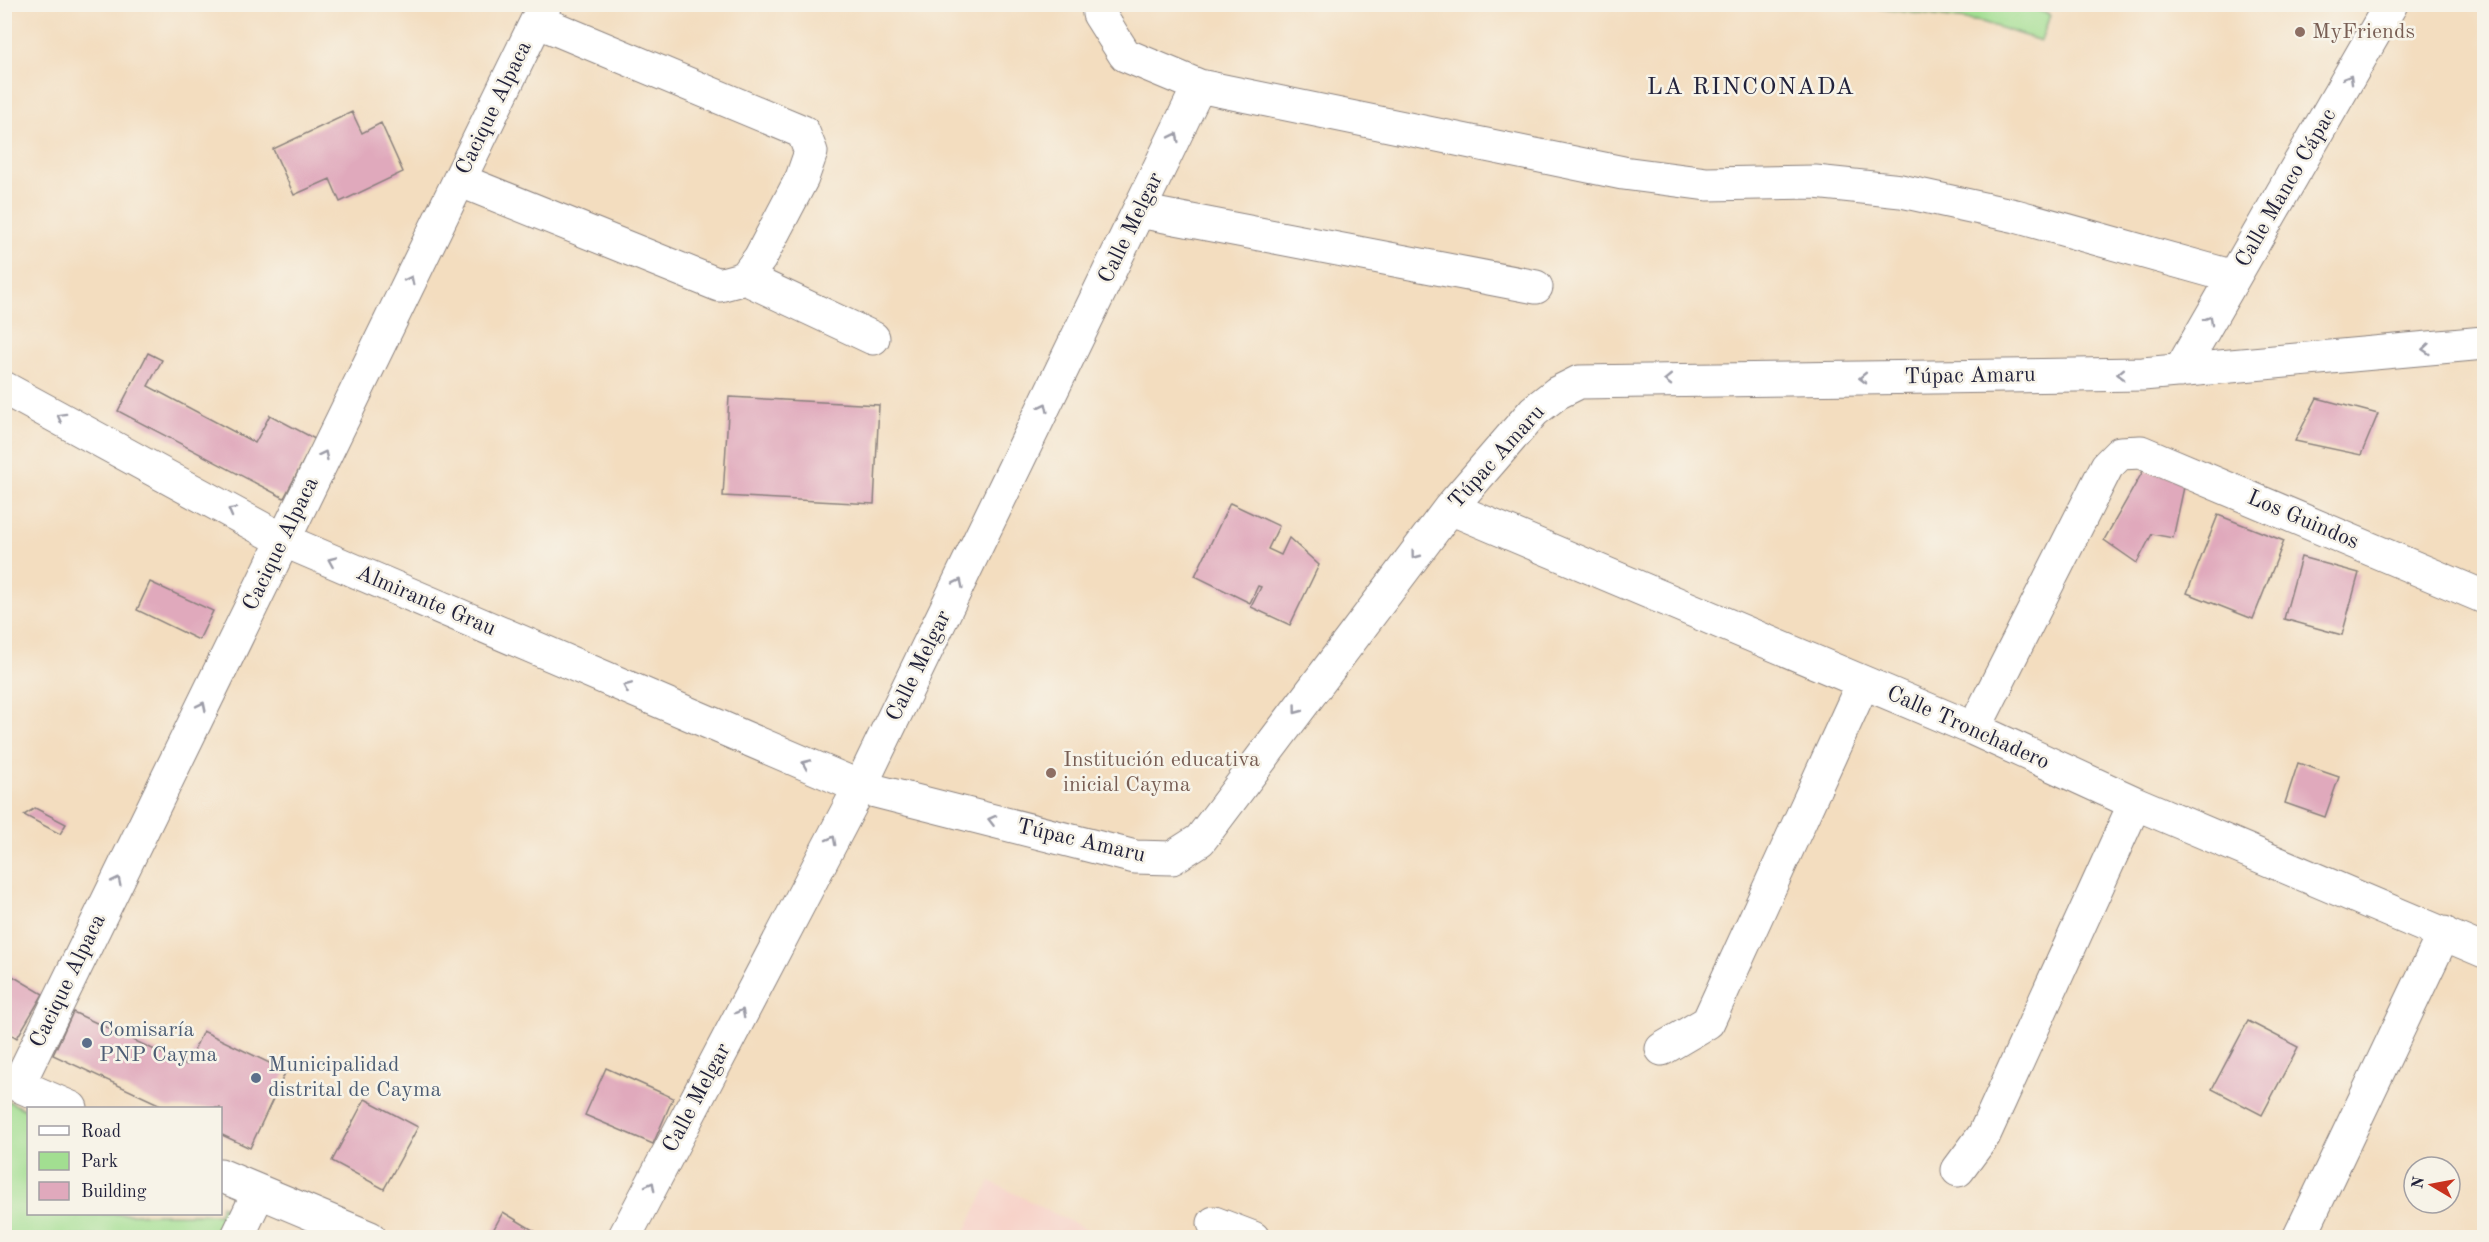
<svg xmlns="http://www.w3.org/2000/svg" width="2489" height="1242" viewBox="0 0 2489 1242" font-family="'Old Standard TT',serif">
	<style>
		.built { fill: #f7d1c8 }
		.green { fill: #a2de91; stroke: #628066; stroke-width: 1.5 }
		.building { fill: #e0a9bc }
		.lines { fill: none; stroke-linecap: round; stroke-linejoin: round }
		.street-casing { stroke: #8a807d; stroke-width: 35 }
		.secondary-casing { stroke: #8a807d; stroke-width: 35 }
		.street { stroke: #fff; stroke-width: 33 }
		.secondary { stroke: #fff; stroke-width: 33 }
		.oneway { stroke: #9c9ca7 }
		.education-dot { fill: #8d6e63; stroke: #f7f3e8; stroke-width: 2 }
		.service-dot { fill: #5c6f8a; stroke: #f7f3e8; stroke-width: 2 }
		.labels { text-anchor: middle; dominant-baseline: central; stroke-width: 5; stroke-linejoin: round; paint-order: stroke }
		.education-label { font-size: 22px; fill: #785e54; stroke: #f7f3e8; text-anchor: start }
		.street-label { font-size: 22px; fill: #22223b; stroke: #f7f3e8 }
		.service-label { font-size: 22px; fill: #4e5e75; stroke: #f7f3e8; text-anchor: start }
		.neighbourhood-label { font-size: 24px; letter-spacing: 1.5px; fill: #22223b; stroke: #f7f3e8 }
	</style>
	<rect width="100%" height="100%" fill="#f7f3e8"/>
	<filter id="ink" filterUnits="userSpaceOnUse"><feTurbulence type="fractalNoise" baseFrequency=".0167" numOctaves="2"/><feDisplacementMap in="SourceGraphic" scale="12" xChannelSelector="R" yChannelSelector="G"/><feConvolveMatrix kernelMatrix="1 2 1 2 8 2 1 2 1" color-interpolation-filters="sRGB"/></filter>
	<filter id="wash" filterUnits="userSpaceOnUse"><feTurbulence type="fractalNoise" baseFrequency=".008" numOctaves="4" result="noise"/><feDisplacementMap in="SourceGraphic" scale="24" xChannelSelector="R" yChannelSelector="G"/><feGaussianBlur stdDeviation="1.35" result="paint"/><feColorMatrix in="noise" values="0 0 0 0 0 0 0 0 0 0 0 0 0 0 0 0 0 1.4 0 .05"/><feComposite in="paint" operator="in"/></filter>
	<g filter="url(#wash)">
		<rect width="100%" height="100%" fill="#f3ddbf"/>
		<path class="built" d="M990 1181 1101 1237H962Z"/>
		<path class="green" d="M1852 5H2025L2050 15 2041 41 1982 22Z
			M4 1099 28 1111V1214H220L221 1205 228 1208 214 1237H5Z"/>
		<g id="blocks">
			<path class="building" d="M352 112 362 133 381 123 403 172 340 202 330 179 294 195 273 149Z
				M148 353 162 360 148 386 255 443 270 415 315 439 284 498 118 411Z
				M729 397 879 405 874 504 723 496Z
				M2317 398 2378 414 2361 455 2295 441Z
				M2143 471 2186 478 2173 538 2152 534 2137 563 2104 540Z
				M1230 503 1279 526 1268 549 1281 555 1289 538 1319 565 1290 625 1251 607 1261 587 1258 586 1250 603 1195 576Z
				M2218 515 2284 541 2253 619 2187 593Z
				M2301 557 2359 573 2342 635 2284 619Z
				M150 582 213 611 199 640 137 610Z
				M2298 763 2339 777 2325 817 2285 803Z
				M35 808 66 824 60 834 24 815Z
				M4 971 43 994 17 1038 4 1030Z
				M73 1012 187 1065 203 1031 286 1071 250 1148 220 1134V1108H167L53 1055Z
				M2248 1021 2298 1047 2262 1115 2212 1089Z
				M606 1068 673 1098 653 1144 585 1115Z
				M365 1099 418 1127 384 1189 332 1161Z
				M503 1212 546 1238H489Z"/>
		</g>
	</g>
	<g filter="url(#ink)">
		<use href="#blocks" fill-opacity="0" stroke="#8a807d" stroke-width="1.5"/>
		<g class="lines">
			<g class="street-casing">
				<path id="street" d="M1098 4 1099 14 1125 55 1199 86 1623 173 1707 184 1815 182 1901 191 2016 216 2234 277
					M459 180 719 285 745 278 760 258 802 178 811 152 803 132 537 21
					M1139 211 1536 287
					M745 278 873 338
					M2180 371 2391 4
					M4 388 283 540 860 787 1135 857 1172 858 1200 840 1450 508 1534 411 1557 393 1579 382 2143 374 2484 343
					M1450 508 1974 729 2135 803 2484 951
					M1974 729 2107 466 2120 453 2141 452 2484 597
					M1662 1049 1708 1022 1863 683
					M18 1085 545 4
					M1958 1170 1984 1135 2135 803
					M1214 1223 1253 1238
					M237 1238 259 1192
					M624 1238 860 787 1199 86
					M2299 1238 2444 933"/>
			</g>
			<g class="secondary-casing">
				<path id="secondary" d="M4 1079 71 1108
					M220 1175 370 1238"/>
			</g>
			<use href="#street" class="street"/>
			<use href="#secondary" class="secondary"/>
		</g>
		<defs><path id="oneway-chevron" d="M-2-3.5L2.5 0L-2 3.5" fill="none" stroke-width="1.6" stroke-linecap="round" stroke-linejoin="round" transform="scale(1.5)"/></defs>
		<g class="oneway">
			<use href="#oneway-chevron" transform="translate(2349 79) rotate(-60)"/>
			<use href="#oneway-chevron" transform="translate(1175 137) rotate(-64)"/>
			<use href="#oneway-chevron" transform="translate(410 280) rotate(-64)"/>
			<use href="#oneway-chevron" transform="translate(2209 320) rotate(-60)"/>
			<use href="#oneway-chevron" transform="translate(2426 349) rotate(175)"/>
			<use href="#oneway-chevron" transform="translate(2121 374) rotate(179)"/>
			<use href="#oneway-chevron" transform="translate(1863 378) rotate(179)"/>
			<use href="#oneway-chevron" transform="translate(1668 380) rotate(179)"/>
			<use href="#oneway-chevron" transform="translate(1044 407) rotate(-64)"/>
			<use href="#oneway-chevron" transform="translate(61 417) rotate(-151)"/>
			<use href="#oneway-chevron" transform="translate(324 455) rotate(-64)"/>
			<use href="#oneway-chevron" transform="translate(232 511) rotate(-151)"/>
			<use href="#oneway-chevron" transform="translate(1415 555) rotate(127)"/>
			<use href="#oneway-chevron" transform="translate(332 561) rotate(-157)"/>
			<use href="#oneway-chevron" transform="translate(959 583) rotate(-64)"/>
			<use href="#oneway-chevron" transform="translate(627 687) rotate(-157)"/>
			<use href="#oneway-chevron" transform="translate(202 706) rotate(-64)"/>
			<use href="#oneway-chevron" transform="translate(1297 710) rotate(127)"/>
			<use href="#oneway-chevron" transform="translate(806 764) rotate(-157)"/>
			<use href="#oneway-chevron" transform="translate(992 820) rotate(-166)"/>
			<use href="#oneway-chevron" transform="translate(832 840) rotate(-62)"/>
			<use href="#oneway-chevron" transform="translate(117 881) rotate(-64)"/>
			<use href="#oneway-chevron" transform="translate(741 1013) rotate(-62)"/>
			<use href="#oneway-chevron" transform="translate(651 1186) rotate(-62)"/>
		</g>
	</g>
	<g class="education-dot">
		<circle cx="2300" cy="32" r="6"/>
		<circle cx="1051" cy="773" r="6"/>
	</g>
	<g class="service-dot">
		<circle cx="87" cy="1043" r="6"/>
		<circle cx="256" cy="1078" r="6"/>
	</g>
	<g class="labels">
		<g class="education-label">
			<text x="2312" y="32">MyFriends</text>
			<text x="1063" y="760">Institución educativa<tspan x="1063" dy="25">inicial Cayma</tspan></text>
		</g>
		<g class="street-label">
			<text transform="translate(494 108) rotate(-64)">Cacique Alpaca</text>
			<text transform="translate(2286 188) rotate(-60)">Calle Manco Cápac</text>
			<text transform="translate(1131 228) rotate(-64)">Calle Melgar</text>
			<text transform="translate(1970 376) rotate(-1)">Túpac Amaru</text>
			<text transform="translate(1497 457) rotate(-48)">Túpac Amaru</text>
			<text transform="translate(2303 520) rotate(23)">Los Guindos</text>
			<text transform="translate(281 544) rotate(-64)">Cacique Alpaca</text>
			<text transform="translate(426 601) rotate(23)">Almirante Grau</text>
			<text transform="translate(919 666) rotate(-64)">Calle Melgar</text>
			<text transform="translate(1968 728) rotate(24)">Calle Tronchadero</text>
			<text transform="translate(1081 841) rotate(13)">Túpac Amaru</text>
			<text transform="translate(68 981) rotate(-64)">Cacique Alpaca</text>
			<text transform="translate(697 1098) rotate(-62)">Calle Melgar</text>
		</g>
		<g class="service-label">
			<text x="99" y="1030">Comisaría<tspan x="99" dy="25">PNP Cayma</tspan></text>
			<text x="268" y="1065">Municipalidad<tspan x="268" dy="25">distrital de Cayma</tspan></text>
		</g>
		<g class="neighbourhood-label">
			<text x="1751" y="88">LA RINCONADA</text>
		</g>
	</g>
	<rect width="2489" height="1242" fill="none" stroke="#f7f3e8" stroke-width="24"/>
	<rect x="27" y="1107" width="195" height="108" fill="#f7f3e8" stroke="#a29fa3" stroke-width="1.5"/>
	<rect x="39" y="1126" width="30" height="9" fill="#ffffff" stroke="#a29fa3" stroke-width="1.5"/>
	<text x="81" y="1137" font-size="18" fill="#22223b">Road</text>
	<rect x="39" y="1152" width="30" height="18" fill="#a2de91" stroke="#a29fa3" stroke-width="1.5"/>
	<text x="81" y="1167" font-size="18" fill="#22223b">Park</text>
	<rect x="39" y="1182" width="30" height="18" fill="#e0a9bc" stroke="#a29fa3" stroke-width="1.5"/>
	<text x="81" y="1197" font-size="18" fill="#22223b">Building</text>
	<g transform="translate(2432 1185) rotate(280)"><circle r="28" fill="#f7f3e8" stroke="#a29fa3" stroke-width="1.5"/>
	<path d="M0-4.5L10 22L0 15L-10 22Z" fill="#c8321e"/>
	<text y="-9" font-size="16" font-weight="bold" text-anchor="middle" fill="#22223b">N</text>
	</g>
</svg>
